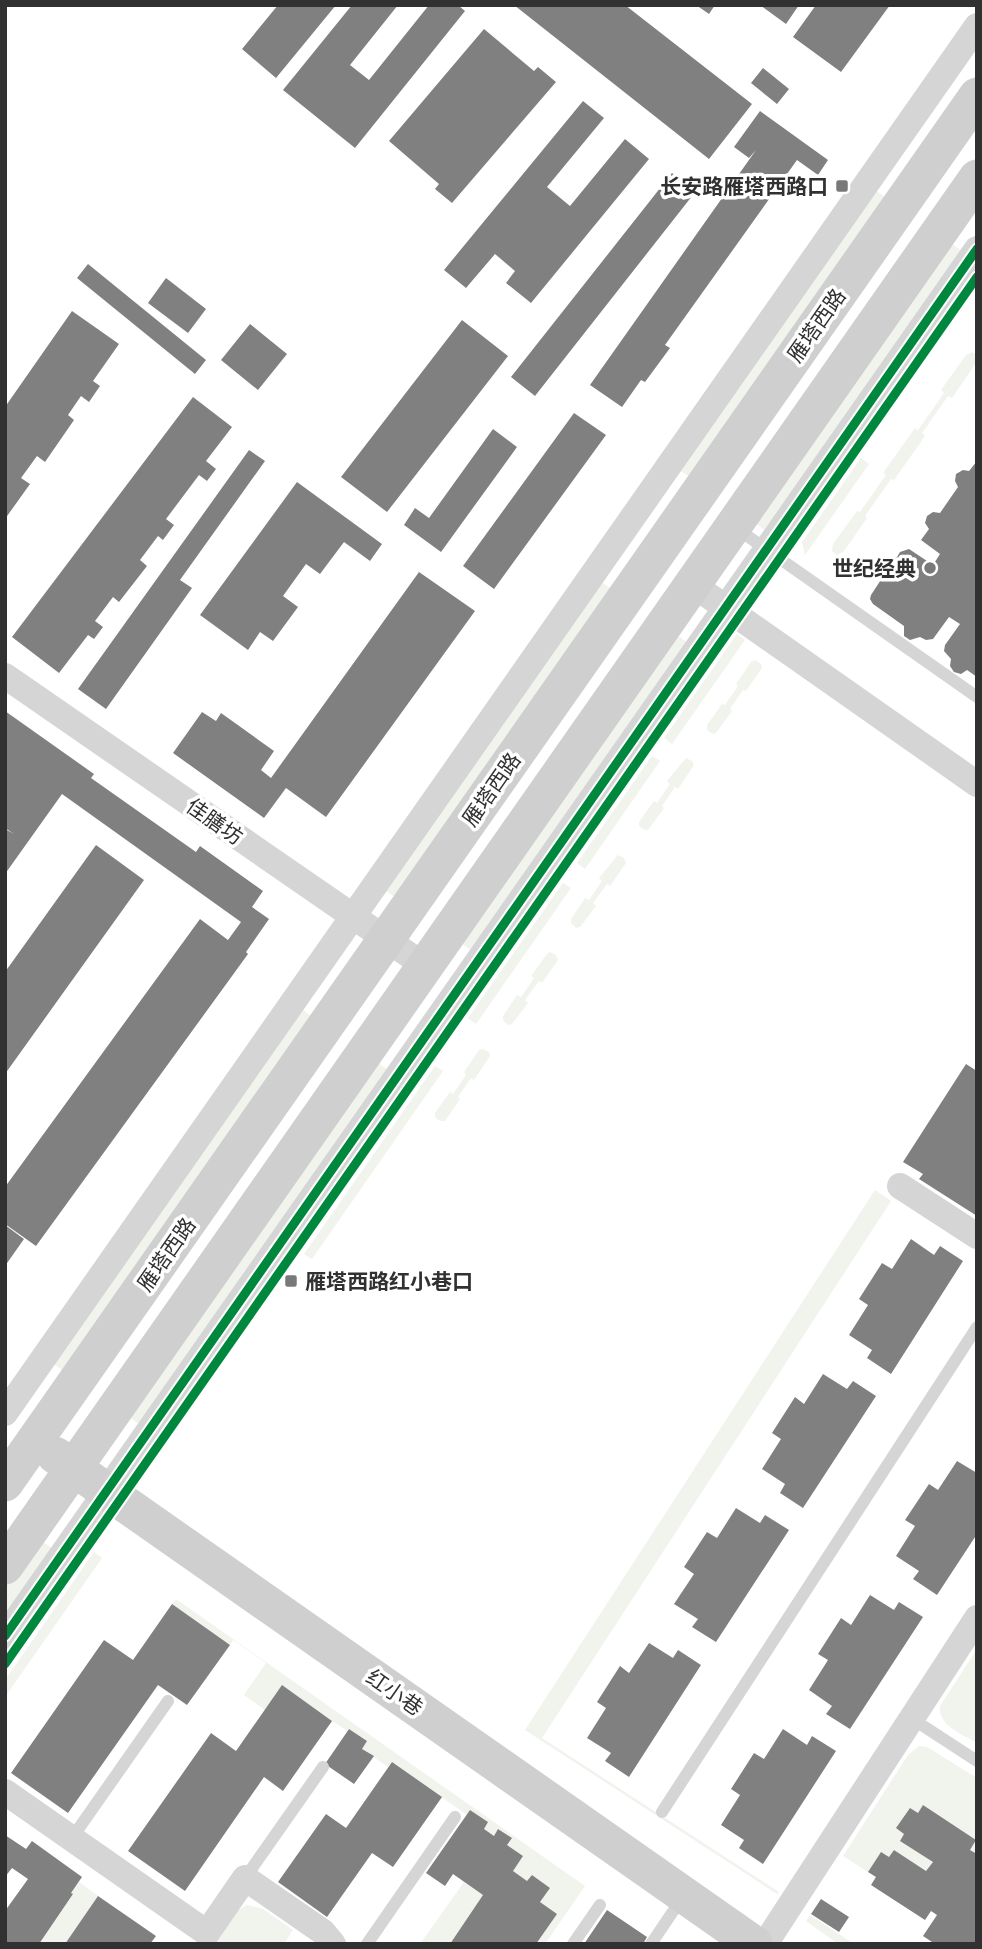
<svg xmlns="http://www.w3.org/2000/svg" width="982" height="1949" viewBox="0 0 982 1949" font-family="'Titillium Web','Noto Sans SC',sans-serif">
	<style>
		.green { fill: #f1f3ed }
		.building { fill: #808080 }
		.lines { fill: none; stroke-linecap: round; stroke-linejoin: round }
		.lane { stroke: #d5d5d5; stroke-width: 12 }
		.street { stroke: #d5d5d5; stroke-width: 26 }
		.secondary { stroke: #cfcfcf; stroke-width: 37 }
		.cycleway-casing { stroke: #fff; stroke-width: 13 }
		.cycleway { stroke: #00873e; stroke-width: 9 }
		.poi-dot { fill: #797979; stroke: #fff; stroke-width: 2.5 }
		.labels { text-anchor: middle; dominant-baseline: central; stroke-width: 7; stroke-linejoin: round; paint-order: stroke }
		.poi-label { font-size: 21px; font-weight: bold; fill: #313131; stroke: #fff; text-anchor: end }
		.street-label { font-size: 21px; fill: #313131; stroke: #fff }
	</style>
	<rect width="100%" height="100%" fill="#fff"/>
	<path class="green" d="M872 188 889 200 693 479 676 468Z
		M948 241 965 253 769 533 752 521Z
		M972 352 977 356 976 363 952 398 948 396 922 433 925 436 894 480 891 479 865 516 867 518 844 551 837 555 832 551 833 544 857 511 860 512 886 475 883 473 915 428 918 430 944 393 941 390 966 355Z
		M861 458 869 464 805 555 802 542Z
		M598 580 615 591 399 900 382 888Z
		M674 633 691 645 475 953 458 941Z
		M737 634 745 640 672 744 664 738Z
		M755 660 761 664 762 668 746 691 743 690 730 709 732 711 716 733 713 734 707 730V725L722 704 725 705 738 686 736 684 751 662Z
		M652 756 660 761 585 869 577 863Z
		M686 758 692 761 694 765 678 789 675 787 662 806 664 808 648 830H644L639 826V822L654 801 657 803 670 784 667 781Z
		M618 855 624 858 626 863 610 886 607 884 593 903 596 906 580 927 576 928 571 923V919L585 898 589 900 602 881 599 878Z
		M563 883 571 888 476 1024 468 1018Z
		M550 952 556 955 558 960 542 983 539 981 525 1000 528 1003 512 1024 508 1025 503 1020V1016L517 995 521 997 534 978 531 976 547 954Z
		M299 1007 315 1019 67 1373 50 1362Z
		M483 1049 489 1052 490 1056 474 1080 471 1078 458 1097 460 1099 445 1121H440L435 1117V1113L450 1092 453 1094 466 1075 464 1072 479 1050Z
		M374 1060 391 1072 143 1427 126 1415Z
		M435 1066 443 1071 312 1259 304 1254Z
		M875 1190 891 1201 542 1738 779 1892 777 1894 525 1730Z
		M39 1539 56 1551 5 1624V1587Z
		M94 1552 102 1558 5 1697V1680Z
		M176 1599 585 1886 545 1944H536L557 1914 540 1902 550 1888 532 1875 527 1881 513 1871 523 1856 507 1845 511 1838 499 1829 494 1836 484 1829 488 1822 470 1810 467 1815 392 1762 388 1767 362 1749 367 1741 349 1729 347 1731 283 1686 265 1710 244 1695 266 1663 233 1640 230 1645 172 1604Z
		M977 1649V1743C962 1734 937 1725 940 1706Z
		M919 1746 927 1747 977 1778V1853L970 1850 976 1840 923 1805 900 1840 933 1862 926 1871 894 1850 889 1857 881 1852 868 1872 843 1856 908 1755Z
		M79 1882 98 1896 65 1944H39L73 1895 71 1893Z
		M464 1882 483 1895 450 1944H420Z
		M247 1905 263 1909 293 1930 284 1944H219L215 1941 237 1911Z
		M810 1915 854 1944H838L806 1921Z"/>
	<path class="building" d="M278 5H336L276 78 242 49Z
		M352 5H398L350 65 369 80 429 5H458L465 11 355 148 283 90Z
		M514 5H625L752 104 709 159Z
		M696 5H715L709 14Z
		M760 5H799L786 24Z
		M816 5H890L841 72 793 37Z
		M484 29 534 71 538 67 556 82 452 203 435 189 439 184 389 141Z
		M763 68 789 89 777 104 751 83Z
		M583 101 604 118 547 187 570 206 625 139 649 159 531 303 506 283 515 271 495 254 466 288 444 270Z
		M760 111 828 160 818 175 797 160 665 345 670 348 645 382 641 380 622 407 590 385 756 150 749 158 734 147Z
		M672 173 696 191 535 396 511 377Z
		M88 264 206 360 195 374 77 278Z
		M166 278 206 309 188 333 148 303Z
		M72 311 119 344 93 381 100 386 89 402 81 396 68 415 74 420 45 462 37 456 21 478 30 484 5 519V407Z
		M462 320 508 356 387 512 341 477Z
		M250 324 287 354 258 390 221 360Z
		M193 397 232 427 206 461 216 469 207 481 199 475 166 519 174 525 163 540 158 536 140 560 147 566 119 602 113 597 95 621 103 627 94 639 88 635 59 673 12 637Z
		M574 413 606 435 494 589 463 566Z
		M493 429 517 447 441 552 404 525 415 508 429 518Z
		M249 450 265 461 180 580 192 588 106 709 78 689Z
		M977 461V677L967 670 961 674 954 672 950 666 951 659 944 651 945 645 960 624 949 617 933 639 926 640 920 637 910 640 904 636V626L873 604 870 599 871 595 886 572 882 566 887 557H897L900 552 909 549 933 565 940 554 921 540 929 529 925 523 927 516 933 512 940 513 958 487 955 481 956 474 963 470 969 471Z
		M297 482 382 544 370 561 344 542 320 574 306 564 283 596 298 607 273 641 260 632 248 650 200 615Z
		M419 572 475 611 326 817 286 788 264 818 173 753 202 712 216 721 221 713 274 751 261 770 271 778Z
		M5 711 94 774 91 778 196 852 200 846 263 891 252 907 269 919 246 952 248 954 36 1246 5 1224V1187L200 919 228 940 241 922 62 794 5 874V829L14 834 5 828Z
		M96 845 144 880 5 1074V972Z
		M966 1064 977 1071V1216L919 1179 923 1174 903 1162Z
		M5 1225 24 1239 5 1266Z
		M911 1239 934 1255 940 1246 963 1261 891 1374 867 1358 872 1350 849 1335 868 1305 859 1299 882 1263 892 1269Z
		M823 1374 847 1389 853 1381 876 1396 803 1508 780 1493 785 1484 762 1469 781 1439 772 1433 795 1397 804 1404Z
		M957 1461 977 1473V1534L937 1595 913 1579 919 1571 896 1556 915 1526 905 1520 929 1484 938 1490Z
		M736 1508 760 1523 765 1515 789 1530 716 1642 692 1627 698 1619 674 1604 694 1574 684 1567 707 1532 717 1538Z
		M870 1595 894 1610 899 1602 923 1617 850 1729 826 1714 832 1706 809 1690 828 1660 818 1654 841 1618 851 1625Z
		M172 1604 230 1645 187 1705 158 1685 68 1813 11 1773 104 1640 133 1660Z
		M649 1643 673 1658 678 1650 701 1665 629 1777 605 1761 611 1753 587 1738 606 1708 597 1702 620 1666 629 1673Z
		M282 1685 332 1721 283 1791 264 1777 185 1891 128 1851 211 1733 236 1751Z
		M349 1729 367 1741 362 1749 374 1756 354 1784 325 1764Z
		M783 1729 807 1745 812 1736 836 1751 763 1864 739 1848 744 1840 721 1825 740 1795 731 1789 754 1753 764 1759Z
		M392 1762 442 1797 393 1867 372 1853 327 1917 278 1882 326 1814 346 1828Z
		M923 1805 976 1840 970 1850 977 1854V1944H935L923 1936 937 1915 931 1911 925 1920 871 1885 876 1877 868 1872 881 1852 889 1857 894 1850 926 1871 933 1862 900 1841 904 1834 896 1828 910 1808 918 1813Z
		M470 1810 488 1822 484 1829 494 1836 498 1829 512 1838 507 1845 523 1856 513 1871 527 1881 532 1875 550 1888 540 1902 557 1914 536 1944H450L483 1895 453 1874 445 1886 426 1873Z
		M5 1835 26 1849 32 1841 82 1877 71 1893 73 1894 39 1944H5V1911L28 1879 12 1868 5 1877Z
		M98 1896 156 1936 150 1944H65Z
		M821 1899 849 1917 839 1932 811 1914Z
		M607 1910 647 1937 643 1944H584Z"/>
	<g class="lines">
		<path class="lane" d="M736 528 977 697
			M911 1718 977 1761
			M662 1812 977 1327
			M72 1838 168 1701
			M245 1878 323 1767
			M367 1944 455 1817
			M573 1944 600 1905
			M651 1944 682 1898"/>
		<path class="street" d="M692 584 977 784
			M5 676 425 966
			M900 1186 977 1236
			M5 1413 977 26
			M5 1636 977 249
			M5 1792 207 1933 245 1878 323 1932 333 1944
			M765 1944 977 1618"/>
		<path class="secondary" d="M55 1455 754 1944
			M5 1483 977 96
			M5 1566 977 178"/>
		<g class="cycleway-casing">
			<path id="cycleway" d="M5 1636 977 249
				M5 1664 977 277"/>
		</g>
		<use href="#cycleway" class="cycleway"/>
	</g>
	<g class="poi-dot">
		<rect x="835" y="179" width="14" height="14" rx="3.5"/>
		<circle cx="930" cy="568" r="7"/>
		<rect x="284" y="1274" width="14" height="14" rx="3.5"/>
	</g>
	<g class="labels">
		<g class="poi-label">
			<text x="828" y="186">长安路雁塔西路口</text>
			<text x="916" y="568">世纪经典</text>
			<text x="305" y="1281" text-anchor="start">雁塔西路红小巷口</text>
		</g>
		<g class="street-label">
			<text transform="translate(816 325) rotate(-55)">雁塔西路</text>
			<text transform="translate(491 789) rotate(-55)">雁塔西路</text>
			<text transform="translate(215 821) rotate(35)">佳膳坊</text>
			<text transform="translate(166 1254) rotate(-55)">雁塔西路</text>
			<text transform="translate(395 1692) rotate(35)">红小巷</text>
		</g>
	</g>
	<rect width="982" height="1949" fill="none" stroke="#313131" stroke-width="14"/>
</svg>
